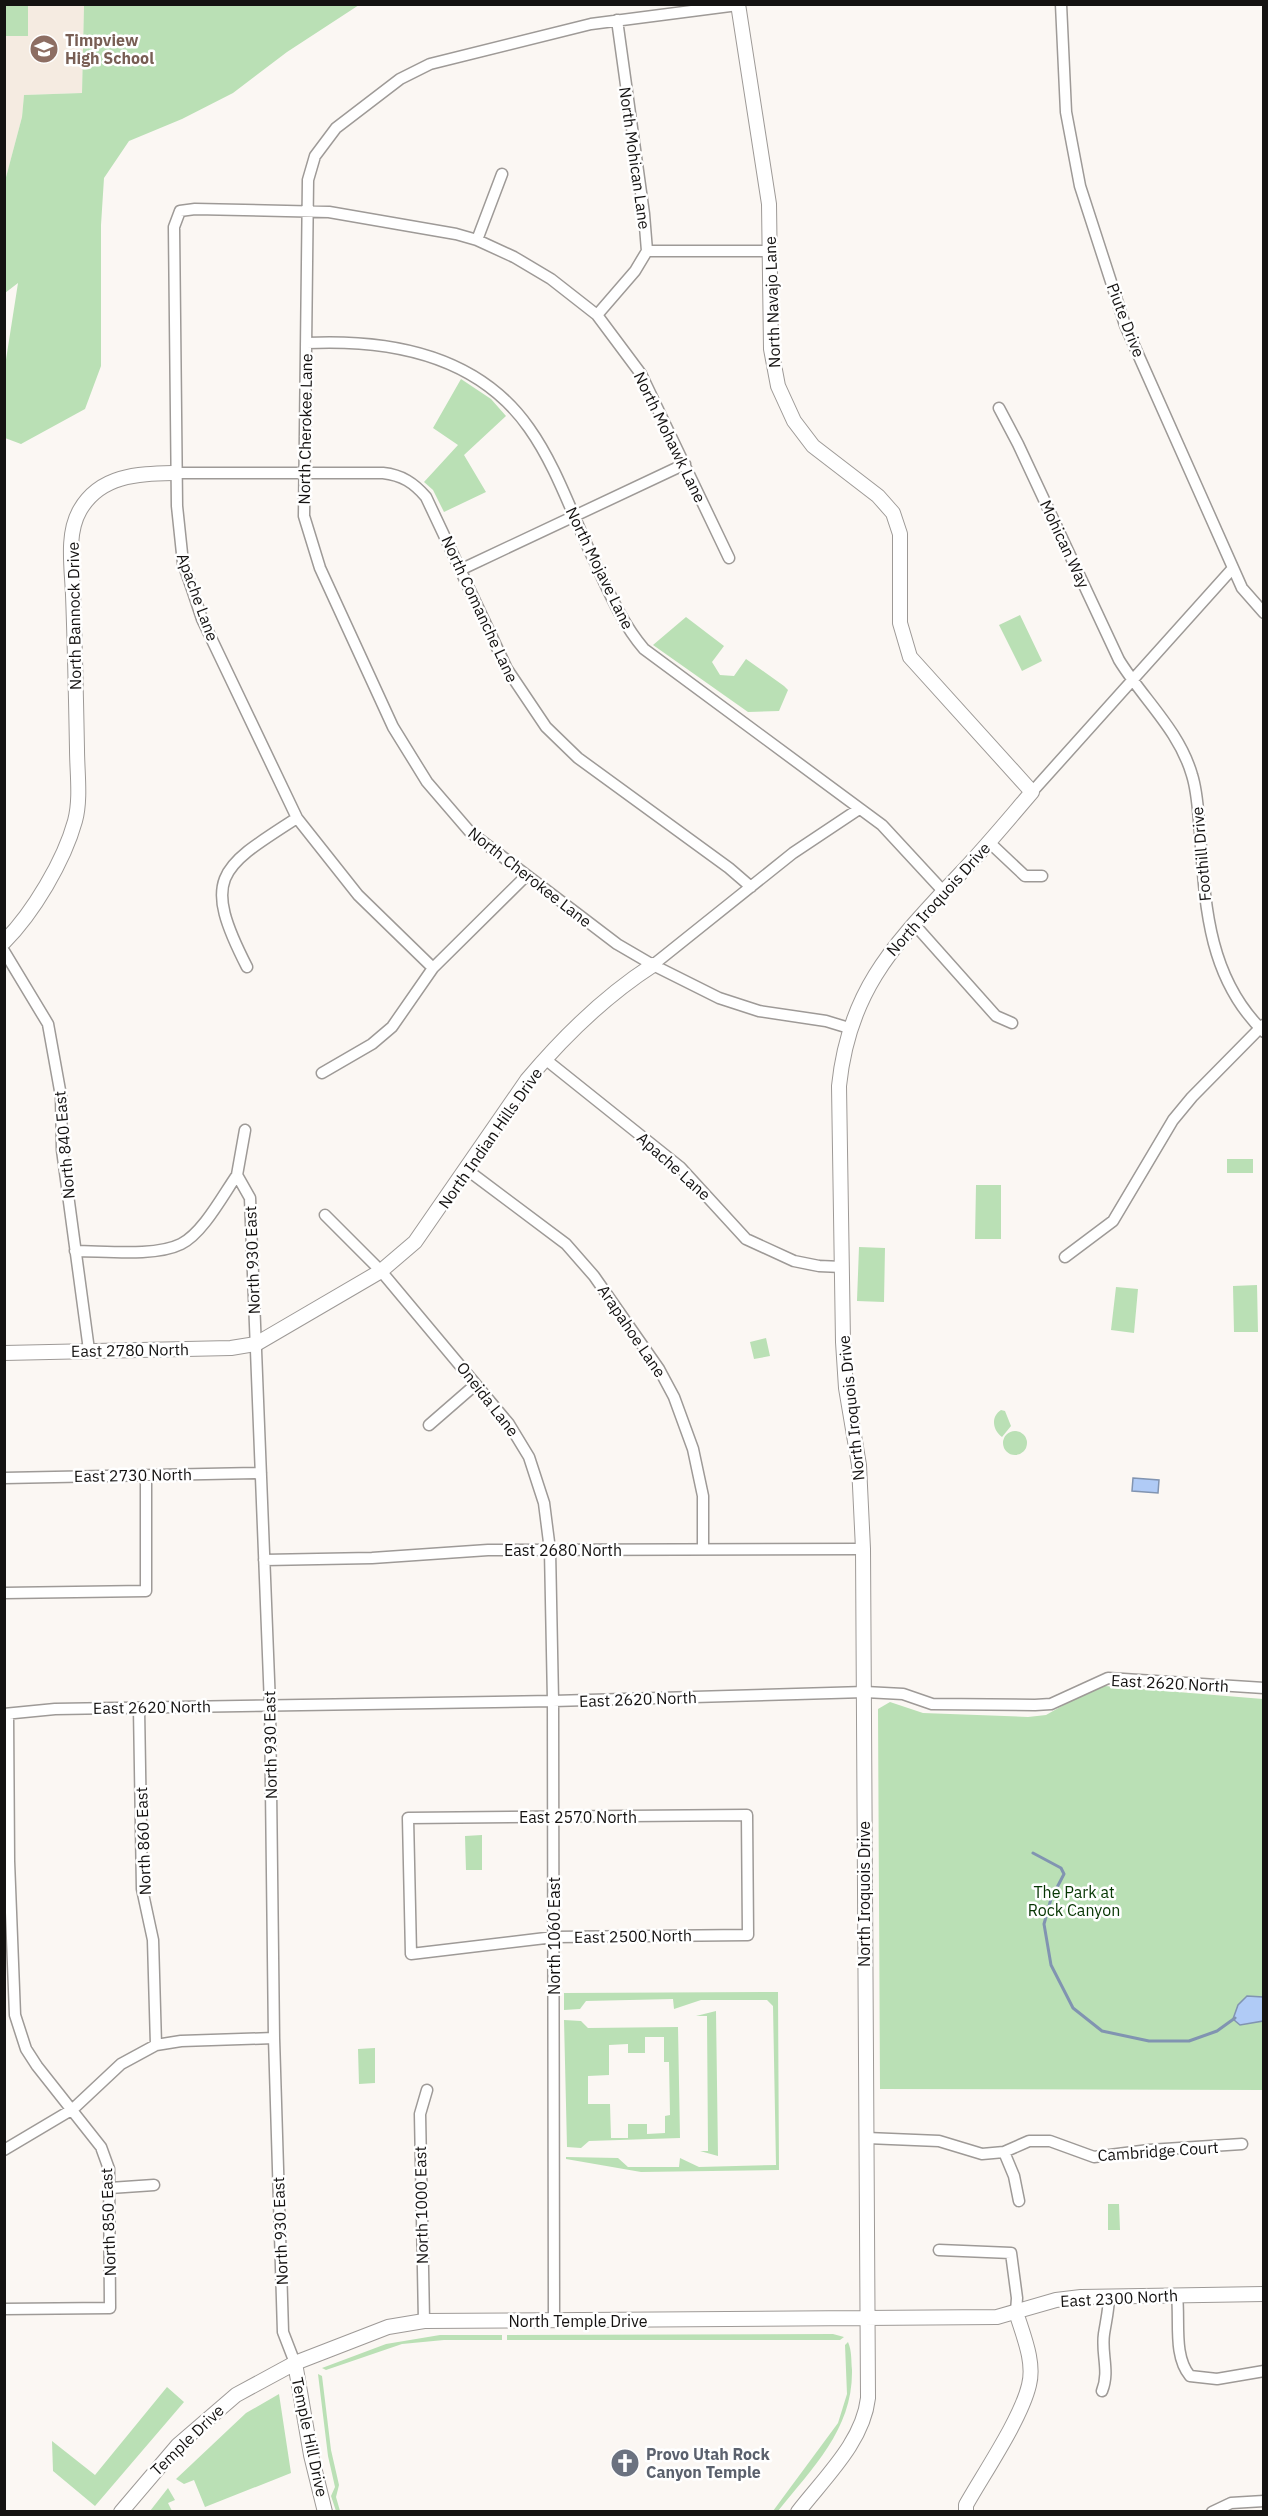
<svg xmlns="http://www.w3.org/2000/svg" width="1268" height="2516" viewBox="0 0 1268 2516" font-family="'IBM Plex Sans',sans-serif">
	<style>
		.built { fill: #f5ebe1 }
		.green { fill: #bae0b5; fill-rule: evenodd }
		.water { fill: #b0cbf6; stroke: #8194b1; stroke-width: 1.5 }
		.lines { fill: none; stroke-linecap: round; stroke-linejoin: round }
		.stream { stroke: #8194b1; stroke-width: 3 }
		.minor-casing { stroke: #9e9a97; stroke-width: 13 }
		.tertiary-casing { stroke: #9e9a97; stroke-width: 16 }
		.minor { stroke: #fff; stroke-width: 10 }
		.tertiary { stroke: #fff; stroke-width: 14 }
		.labels { text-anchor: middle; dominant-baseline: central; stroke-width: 5; stroke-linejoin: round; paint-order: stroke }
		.education-label { font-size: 16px; font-weight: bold; fill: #785e54; stroke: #fff; text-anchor: start }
		.street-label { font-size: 16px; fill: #141211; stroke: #fff }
		.park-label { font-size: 16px; fill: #063502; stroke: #fff }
		.worship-label { font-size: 16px; font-weight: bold; fill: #5b616d; stroke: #fff; text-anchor: start }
	</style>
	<rect width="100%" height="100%" fill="#fbf7f3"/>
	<path class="built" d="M5 5H84L82 93 24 95 22 117 5 181Z"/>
	<path class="green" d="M4 5H28V36H5Z
		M84 5H359L287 52 233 93 182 119 129 141 104 178 101 225V366L85 409 21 444 5 438V366L18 283 5 293V181L22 117 24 95 82 93Z
		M461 379 491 399 506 416 464 455 486 492 444 512 433 490 424 482 458 445 433 428Z
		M1020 615 1042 661 1022 671 999 625Z
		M686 617 724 646 712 662 720 675 734 676 746 659 784 686 788 690 779 711 748 712 653 645Z
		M1227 1159H1253V1173H1227Z
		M976 1185H1001V1239H975Z
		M859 1247 885 1248 884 1302 857 1301Z
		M1257 1285 1258 1332H1234L1233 1286Z
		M1116 1287 1138 1289 1134 1333 1111 1330Z
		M766 1338 770 1356 754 1359 750 1342Z
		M1001 1410 1005 1411 1011 1426 1002 1437C992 1430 991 1416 1001 1410Z
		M1003 1443a12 12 0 1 1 24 0a12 12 0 1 1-24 0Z
		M1105 1686 1263 1699V2090L880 2089 878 1709 890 1702 923 1713 1028 1717 1046 1715 1094 1688Z
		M482 1835V1870H466L465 1836Z
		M778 1992 779 2170 641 2172 566 2159V2157L618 2158 628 2167H679L680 2158 699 2167 776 2165 773 2006 767 2000H701L674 2009 673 1999 586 2001 580 2009 564 2010V1993Z
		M716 2011 718 2156 700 2151H708L707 2016H696Z
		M564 2020 581 2021 588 2028 678 2027 680 2138 589 2141 581 2148 567 2147ZM645 2037H664V2062H669L670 2115 665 2116V2133L647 2134V2124H628V2138H611L610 2104H588V2076L609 2075V2045L628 2044V2053H645Z
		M375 2048V2083L359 2084 358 2049Z
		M1119 2204 1120 2230H1108V2204Z
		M833 2334 844 2337 840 2340H507V2335Z
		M440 2335H502V2340H444L402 2344 326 2370 322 2368 386 2344Z
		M848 2342C852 2351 851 2360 852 2370 853 2429 813 2467 778 2511H773L838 2423 847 2394 845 2345Z
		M318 2374 322 2376 331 2450 339 2485 336 2497 340 2511H336L331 2496 335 2487 328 2456Z
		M167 2387 184 2402 95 2506 53 2471 52 2441 95 2475Z
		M279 2394 291 2473 205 2507 194 2480 184 2484 176 2479 246 2413Z
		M168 2488 175 2500 168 2503 172 2511H150Z"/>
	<path class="water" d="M1133 1478 1159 1480 1158 1493 1132 1491Z
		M1247 1996 1263 1997V2021L1240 2025 1233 2019 1238 2005Z"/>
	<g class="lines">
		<path class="stream" d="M1033 1853 1061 1868 1064 1874 1051 1899 1044 1924 1051 1965 1073 2008 1102 2031 1149 2041H1189L1217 2031 1235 2018"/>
		<g class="minor-casing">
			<path id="minor" d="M1061 4 1066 112 1080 186 1125 325 1242 588 1264 613
				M738 5 591 24 430 64 400 79 336 128 315 156 308 180 304 516 320 568 393 727 427 782 470 832 617 944 653 965 719 998 759 1011 826 1021 849 1028
				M477 240 502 174
				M647 251H769
				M597 315 635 271 647 251 644 214 617 20
				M306 343C389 339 478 355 529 428 556 466 571 512 591 554 607 587 620 621 644 649L882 825 944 892
				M999 408 1018 444 1119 660C1143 699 1179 730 1192 775 1198 794 1198 814 1200 833 1205 905 1208 978 1264 1032
				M176 473H383C402 475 414 483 426 497L507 669 546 727 578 758 729 868 751 887
				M462 569 685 464
				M1032 792 1233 568
				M990 843 1025 876H1042
				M914 924 996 1016 1012 1023
				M4 951 48 1024 61 1096 62 1150 89 1350
				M653 965 793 853 859 809
				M247 967C201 877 219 868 297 818
				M433 968 358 895 297 818 202 619 192 589 183 563 177 506 174 227 180 211 195 209 329 212 456 234 477 240 514 257 551 279 597 315 641 374 729 558
				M545 1059 680 1167 746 1239 794 1261 819 1266 842 1267
				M322 1073 372 1044 392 1027 433 968 526 876
				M245 1130 237 1175 250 1198 270 1705 274 2038 283 2332 295 2363
				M466 1169 566 1244 594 1276 659 1369 674 1397 693 1449 703 1496V1549
				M325 1215 381 1271 509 1424 529 1457 544 1503 550 1550 553 1701 554 2321
				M75 1251C105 1251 155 1257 181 1244 203 1233 223 1195 237 1175
				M1065 1257 1113 1221 1173 1120 1192 1097 1263 1025
				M429 1425 475 1385
				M4 1478 261 1473
				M264 1560 372 1558 488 1550 863 1549
				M4 1593 146 1591V1475
				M139 1708 142 1889 153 1940 156 2045
				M4 1714 55 1709 553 1701 865 1692 903 1694 932 1704 1035 1705 1051 1704 1108 1678 1264 1688
				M747 1815 748 1935 554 1937 411 1954 408 1818Z
				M867 2138 939 2141 982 2154 1004 2152 1029 2141H1050L1094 2157 1149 2150 1242 2144
				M4 2150 73 2109 121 2064 156 2045 181 2041 274 2038
				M1004 2152 1014 2176 1019 2201
				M110 2188 154 2185
				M939 2250 1011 2253 1017 2298 1016 2312
				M1177 2296C1180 2321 1173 2356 1190 2376L1217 2379 1264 2371
				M4 2309 110 2308 109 2169 101 2147 37 2066 26 2049 15 2015 9 1861 8 1714
				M424 2321 420 2114 427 2090
				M1102 2391C1110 2371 1101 2354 1104 2334 1106 2321 1109 2309 1109 2296
				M1212 2512 1231 2503 1264 2501"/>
		</g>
		<g class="tertiary-casing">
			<path id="tertiary" d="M738 4 769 204 771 349 778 386 794 421 813 446 878 496 893 513 900 534V623L910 657 1032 792C1008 820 985 848 959 875 896 943 849 988 839 1086L843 1342 846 1388 859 1465 863 1549 868 2398C863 2442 825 2477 798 2512
				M4 942C33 913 64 861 75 821 81 799 77 772 77 749 76 697 75 646 73 595 72 568 66 534 80 510 101 474 139 474 176 473
				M4 1353 231 1348 256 1344 381 1271 415 1242 527 1080C564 1036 605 996 653 965
				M295 2363 311 2455 325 2512
				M121 2512 178 2445 236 2395 295 2363 388 2327 424 2321 997 2317 1056 2300 1081 2297 1264 2294
				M966 2512V2505C984 2473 1021 2419 1029 2385 1035 2362 1023 2335 1016 2312"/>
		</g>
		<use href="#minor" class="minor"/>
		<use href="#tertiary" class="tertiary"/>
	</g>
	<defs>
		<g id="school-disc" transform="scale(1.5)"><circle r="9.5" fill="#8d6e63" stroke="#fff"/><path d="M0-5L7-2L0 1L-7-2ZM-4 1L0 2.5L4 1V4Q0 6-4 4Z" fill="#fff"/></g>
		<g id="church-disc" transform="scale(1.5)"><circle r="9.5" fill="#6b7280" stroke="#fff"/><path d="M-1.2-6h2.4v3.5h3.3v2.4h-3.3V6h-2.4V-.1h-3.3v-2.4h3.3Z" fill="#fff"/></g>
	</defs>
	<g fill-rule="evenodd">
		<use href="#school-disc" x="44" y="49"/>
		<use href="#church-disc" x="625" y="2463"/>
	</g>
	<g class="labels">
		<g class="education-label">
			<text x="65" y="40">Timpview<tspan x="65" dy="18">High School</tspan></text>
		</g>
		<g class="street-label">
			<text transform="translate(635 158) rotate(82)">North Mohican Lane</text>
			<text transform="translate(772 302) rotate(-92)">North Navajo Lane</text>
			<text transform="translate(1126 320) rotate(69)">Piute Drive</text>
			<text transform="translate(305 429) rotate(-89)">North Cherokee Lane</text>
			<text transform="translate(670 437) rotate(64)">North Mohawk Lane</text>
			<text transform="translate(1065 544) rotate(65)">Mohican Way</text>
			<text transform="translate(600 568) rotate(64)">North Mojave Lane</text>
			<text transform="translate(198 597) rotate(70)">Apache Lane</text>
			<text transform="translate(480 609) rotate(65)">North Comanche Lane</text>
			<text transform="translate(74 616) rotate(-91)">North Bannock Drive</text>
			<text transform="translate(1201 854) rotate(-95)">Foothill Drive</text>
			<text transform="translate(530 877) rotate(38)">North Cherokee Lane</text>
			<text transform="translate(938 899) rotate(-48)">North Iroquois Drive</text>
			<text transform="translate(490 1138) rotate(-55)">North Indian Hills Drive</text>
			<text transform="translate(64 1145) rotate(-95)">North 840 East</text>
			<text transform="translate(674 1166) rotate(42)">Apache Lane</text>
			<text transform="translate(252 1260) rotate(-92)">North 930 East</text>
			<text transform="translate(632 1331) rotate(56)">Arapahoe Lane</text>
			<text transform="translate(130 1350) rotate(-1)">East 2780 North</text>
			<text transform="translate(488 1399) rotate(52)">Oneida Lane</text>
			<text transform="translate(851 1408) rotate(-96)">North Iroquois Drive</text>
			<text transform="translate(133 1475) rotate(-1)">East 2730 North</text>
			<text x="563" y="1550">East 2680 North</text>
			<text transform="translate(1170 1683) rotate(3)">East 2620 North</text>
			<text transform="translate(638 1699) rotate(-2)">East 2620 North</text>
			<text transform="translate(152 1707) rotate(-1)">East 2620 North</text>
			<text transform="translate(270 1745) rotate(-91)">North 930 East</text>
			<text x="578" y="1817">East 2570 North</text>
			<text transform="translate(143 1841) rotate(-92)">North 860 East</text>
			<text transform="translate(864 1894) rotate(-90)">North Iroquois Drive</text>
			<text transform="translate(554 1936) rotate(-90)">North 1060 East</text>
			<text transform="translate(633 1936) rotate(-1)">East 2500 North</text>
			<text transform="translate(1158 2151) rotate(-4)">Cambridge Court</text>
			<text transform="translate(421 2205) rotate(-91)">North 1000 East</text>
			<text transform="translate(108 2222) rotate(-92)">North 850 East</text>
			<text transform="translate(280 2231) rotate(-92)">North 930 East</text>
			<text transform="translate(1119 2298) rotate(-3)">East 2300 North</text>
			<text x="578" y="2321">North Temple Drive</text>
			<text transform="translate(310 2437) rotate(78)">Temple Hill Drive</text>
			<text transform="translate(187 2440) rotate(-44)">Temple Drive</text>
		</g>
		<g class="park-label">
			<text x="1074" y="1892">The Park at<tspan x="1074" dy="18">Rock Canyon</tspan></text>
		</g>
		<g class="worship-label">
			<text x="646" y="2454">Provo Utah Rock<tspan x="646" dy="18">Canyon Temple</tspan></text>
		</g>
	</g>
	<rect width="1268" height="2516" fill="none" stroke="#141211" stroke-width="12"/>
</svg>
